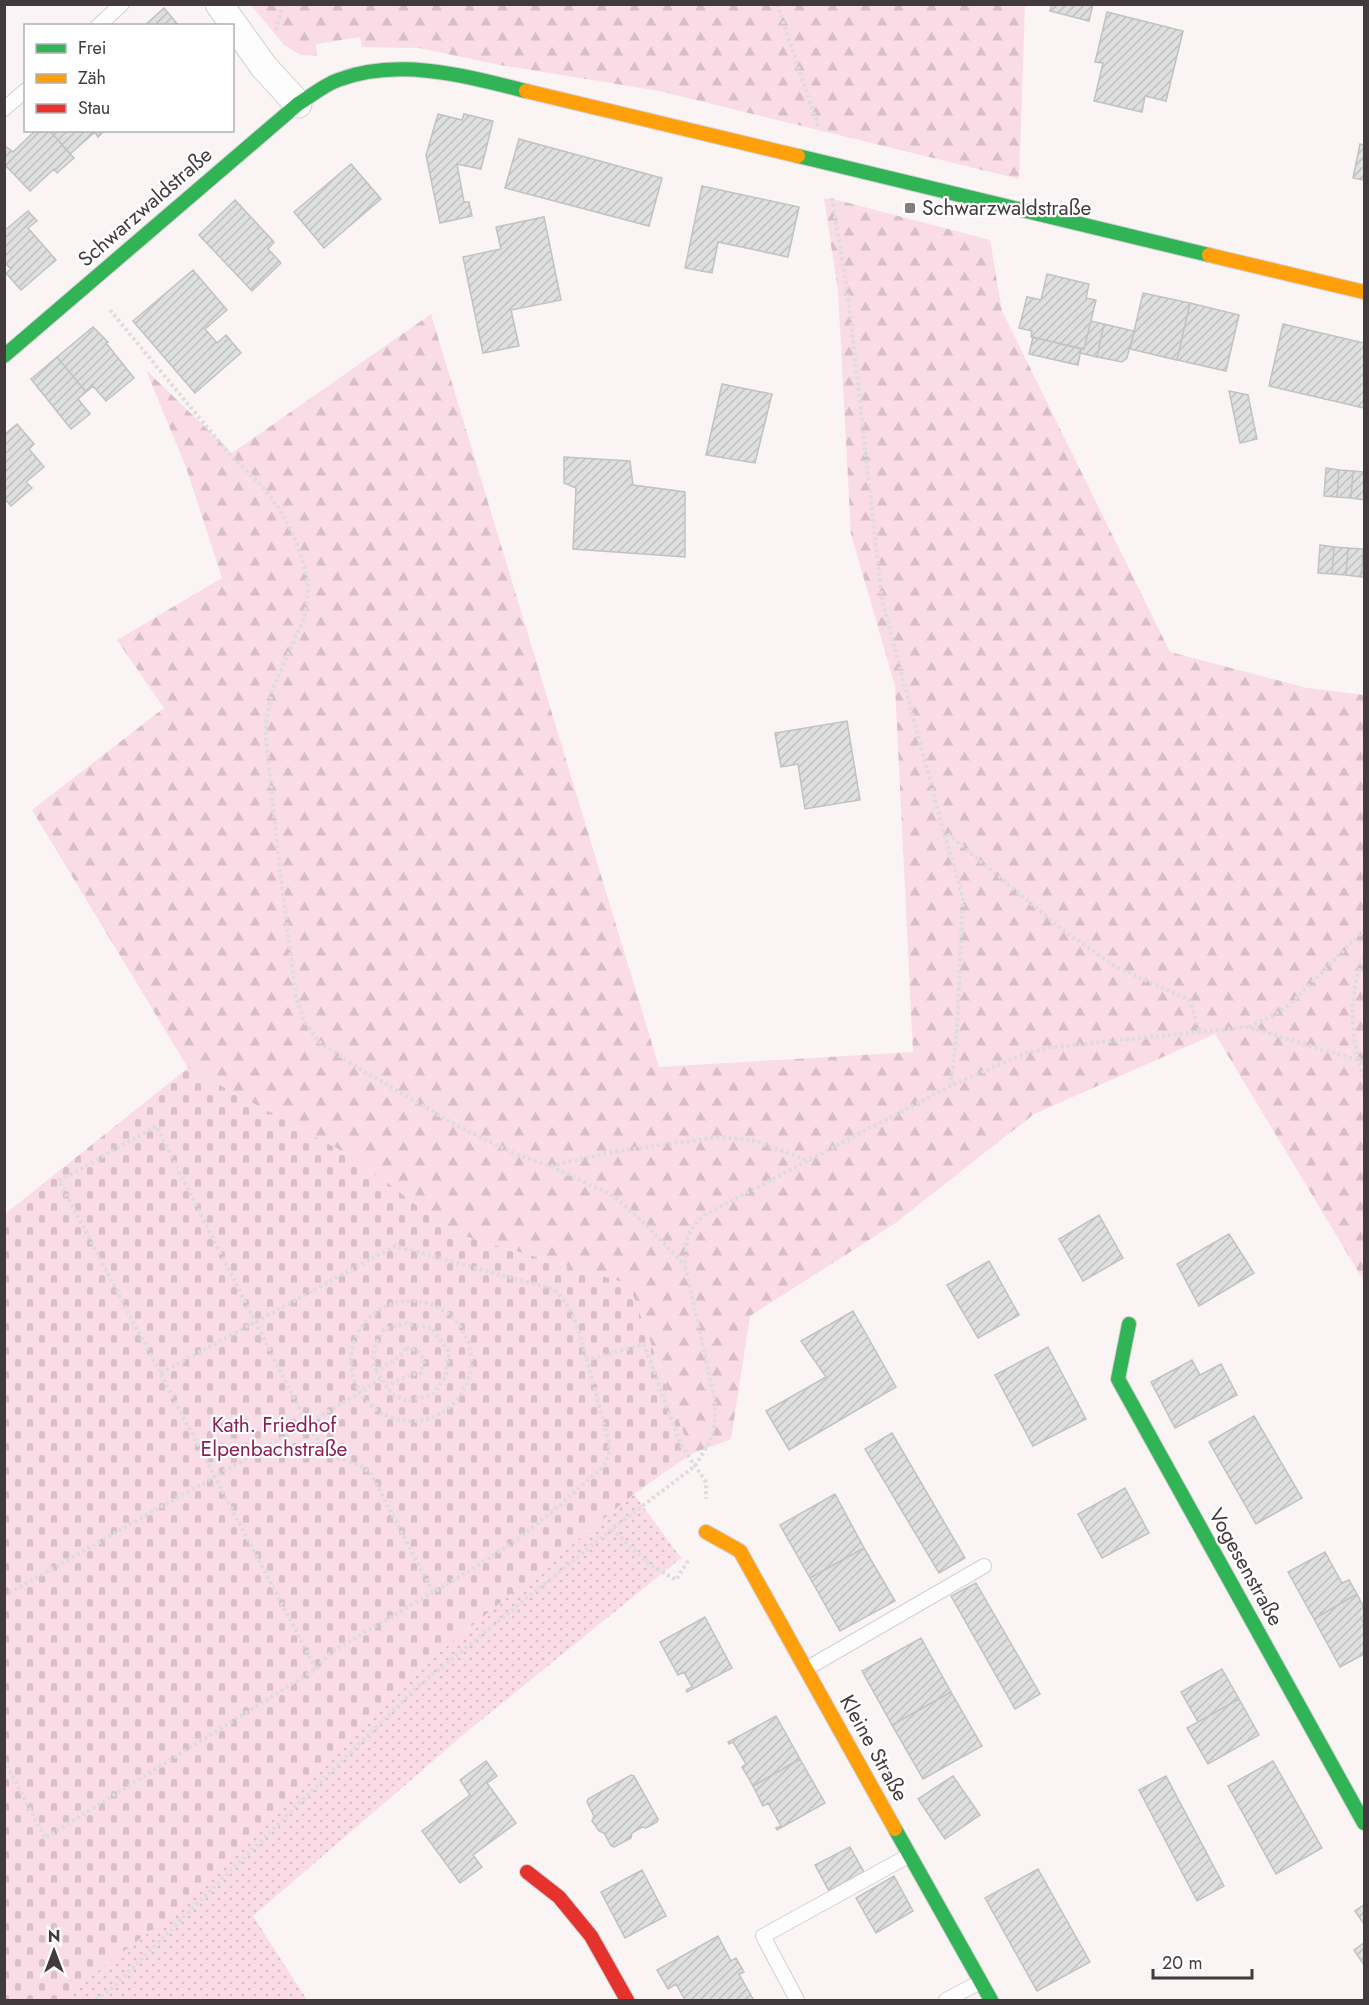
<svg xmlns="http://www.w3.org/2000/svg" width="1369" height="2005" viewBox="0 0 1369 2005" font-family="Jost,sans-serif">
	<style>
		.forest { fill: url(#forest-firs) }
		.cemetery { fill: url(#cemetery-stones) }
		.park { fill: url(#park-dots) }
		.building { fill: url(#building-hatch); stroke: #c1c2c1; stroke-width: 1.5 }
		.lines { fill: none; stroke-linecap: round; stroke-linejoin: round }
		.lane-casing { stroke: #d5cfd0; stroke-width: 16 }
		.street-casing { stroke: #d5cfd0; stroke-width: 29 }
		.fast-casing { stroke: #d5cfd0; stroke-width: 16 }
		.slow-casing { stroke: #d5cfd0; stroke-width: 16 }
		.jam-casing { stroke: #d5cfd0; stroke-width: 16 }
		.path { stroke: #dfdcdd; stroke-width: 4; stroke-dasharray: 3 3; stroke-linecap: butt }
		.lane { stroke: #fefdfe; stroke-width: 14 }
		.street { stroke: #fefdfe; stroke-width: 27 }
		.fast { stroke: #30b455; stroke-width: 14 }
		.slow { stroke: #ff9f0a; stroke-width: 14 }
		.jam { stroke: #e5322d; stroke-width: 14 }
		.poi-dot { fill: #827b7d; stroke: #fff; stroke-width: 2 }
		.labels { text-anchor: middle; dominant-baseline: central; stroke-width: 4.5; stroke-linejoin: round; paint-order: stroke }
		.street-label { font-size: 21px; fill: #423a3c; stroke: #fff }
		.poi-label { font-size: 21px; fill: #423a3c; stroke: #fff; text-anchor: start }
		.park-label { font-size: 21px; fill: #8e1e54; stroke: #fff }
	</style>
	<defs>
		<pattern id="forest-firs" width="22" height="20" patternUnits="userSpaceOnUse" patternTransform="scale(1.5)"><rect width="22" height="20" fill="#fadce6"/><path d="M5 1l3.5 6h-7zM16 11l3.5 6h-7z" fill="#d8bec6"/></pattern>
		<pattern id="cemetery-stones" width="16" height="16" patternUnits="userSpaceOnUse" patternTransform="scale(1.5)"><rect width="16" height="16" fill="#fadce6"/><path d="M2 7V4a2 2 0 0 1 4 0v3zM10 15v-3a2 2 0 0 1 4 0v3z" fill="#d8bec6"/></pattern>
		<pattern id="park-dots" width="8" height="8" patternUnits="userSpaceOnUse" patternTransform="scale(1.5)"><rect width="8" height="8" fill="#fadce6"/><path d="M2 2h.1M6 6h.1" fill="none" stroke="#d8bec6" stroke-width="1.8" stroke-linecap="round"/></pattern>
		<pattern id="building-hatch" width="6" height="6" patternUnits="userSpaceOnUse" patternTransform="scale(1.5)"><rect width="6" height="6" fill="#dedfdf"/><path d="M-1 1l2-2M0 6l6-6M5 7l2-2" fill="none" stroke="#c0c0c0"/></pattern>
	</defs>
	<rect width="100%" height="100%" fill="#faf4f5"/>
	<path class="forest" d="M251 5H1025L1019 179 659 91 500 65 419 48 362 47 360 37 316 44 317 56 301 55 284 45Z
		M824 198 841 201 990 240 1002 311 1170 652 1307 688 1364 695V1281L1215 1034 1034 1114 894 1224 750 1316 731 1439 691 1454 629 1284 450 1232 360 1161 188 1068 32 810 164 708 117 640 222 578 187 470 146 370 232 453 431 314 659 1067 913 1052 895 686 851 534 838 291Z"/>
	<path class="cemetery" d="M188 1068 360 1161 450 1232 629 1284 691 1454 634 1494 407 1679 169 1917 60 2000H5V1214Z"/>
	<path class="park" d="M634 1494 681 1558 469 1730 253 1916 307 2000H60L169 1917 407 1679Z"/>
	<path class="building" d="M1052 4H1093L1089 21 1050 11Z
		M164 8 179 26H144Z
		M1107 12 1183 31 1166 101 1145 96 1142 112 1094 101 1103 63 1095 62Z
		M438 114 462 120 464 114 493 121 481 169 457 164 464 202H469L472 216 440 223 426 155Z
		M36 130H49L74 158 57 173 54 169 30 191 4 164V145L13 152Z
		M49 130H105L98 137 95 132 70 154Z
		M519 139 662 178 649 226 505 188Z
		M1360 144 1364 145V180L1353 178Z
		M351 164 381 199 324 248 294 212Z
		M702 186 799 207 788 257 718 242 712 273 685 268Z
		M235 200 274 242 268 249 281 263 252 291 199 235Z
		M28 211 37 221 28 228 56 260 21 290 6 273 11 269 4 262V231Z
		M544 217 561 300 511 310 519 346 483 353 463 257 501 249 496 227Z
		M193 270 227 310 205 329 217 343 226 335 241 353 195 393 133 321Z
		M1047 274 1089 284 1086 298 1096 300 1084 349 1031 337 1032 331 1019 328 1027 297 1041 300Z
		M1143 293 1190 303 1177 360 1130 349Z
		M1190 303 1239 315 1226 371 1177 360Z
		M1091 321 1104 324 1097 357 1080 353 1081 349H1084Z
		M1104 324 1134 331 1127 358 1122 362 1097 357Z
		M1283 324 1364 343V408L1269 386Z
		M93 327 108 342 106 343 134 378 106 401 93 386 86 392 57 357Z
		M1033 337 1081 349 1078 365 1029 354Z
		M57 357 86 392 78 399 90 414 71 429 31 379Z
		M722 384 772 394 755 463 706 455Z
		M1229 391 1248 395 1257 439 1240 443Z
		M17 424 34 444 29 449 44 467 26 482 32 488 11 506 4 498V435Z
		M564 457 630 461 633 485 685 492V557L573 549 576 488 564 483Z
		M1326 468 1339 470 1337 497 1324 496Z
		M1339 470 1353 471 1351 498 1337 497Z
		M1353 471 1364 472V500L1351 498Z
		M1320 545 1334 547 1332 574 1318 573Z
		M1334 547 1348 548 1346 575 1332 574Z
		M1348 548 1363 549 1361 577 1346 575Z
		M1363 549H1364V577H1361Z
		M847 721 860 800 805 809 798 764 781 767 775 733Z
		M1099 1215 1123 1258 1083 1281 1059 1239Z
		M1229 1234 1254 1273 1199 1306 1177 1264Z
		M989 1261 1019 1315 978 1338 947 1285Z
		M853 1311 896 1387 789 1450 766 1411 826 1377 801 1341Z
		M1048 1347 1086 1419 1033 1446 995 1375Z
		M1192 1360 1200 1375 1221 1364 1237 1395 1175 1428 1151 1382Z
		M1254 1416 1302 1498 1256 1524 1209 1442Z
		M892 1433 965 1558 939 1573 865 1449Z
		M1125 1488 1149 1533 1102 1558 1078 1514Z
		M835 1494 864 1548 810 1578 780 1525Z
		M864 1548 895 1601 840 1631 810 1578Z
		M1325 1552 1342 1583 1349 1580 1357 1594 1314 1619 1288 1572Z
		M976 1583 1040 1694 1015 1709 951 1596Z
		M1357 1594 1364 1608V1615L1361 1617 1364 1624V1654L1340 1667 1314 1619Z
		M705 1617 732 1668 687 1692 686 1690 692 1687 684 1672 678 1675 660 1642Z
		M921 1638 951 1692 892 1725 862 1671Z
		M1222 1669 1239 1699 1198 1722 1181 1692Z
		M951 1692 982 1746 923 1779 892 1725Z
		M1239 1699 1259 1735 1208 1764 1187 1728Z
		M776 1716 800 1759 753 1786 742 1767 746 1764 733 1742 729 1744 728 1742Z
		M800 1759 825 1803 777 1830 776 1828 781 1826 768 1803 763 1806 753 1786Z
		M486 1761 497 1776 487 1783 516 1823 473 1855 482 1867 460 1883 422 1831 470 1795 460 1780Z
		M1273 1761 1322 1848 1276 1874 1228 1786Z
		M631 1775 634 1776 658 1819 657 1822 646 1828 642 1827 632 1833 631 1838 614 1847 611 1846 604 1833 599 1831 592 1821 594 1816 587 1802 588 1799Z
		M953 1776 980 1815 945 1839 918 1799Z
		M1166 1776 1224 1886 1197 1901 1139 1790Z
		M850 1847 864 1872 829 1891 815 1865Z
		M1038 1869 1090 1962 1037 1991 985 1898Z
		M642 1870 666 1916 625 1938 601 1892Z
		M894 1876 913 1911 876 1933 856 1898Z
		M1364 1905V1924L1355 1911Z
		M718 1936 731 1961 736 1958 744 1972 739 1974 753 1999 751 2000H685L676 1984 668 1989 657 1970Z
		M1364 1943V1965L1354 1950Z"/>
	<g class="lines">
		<g class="lane-casing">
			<path id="lane" d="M98 26 122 4
				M4 109 26 90
				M806 1669 984 1566
				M797 2000 763 1936 910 1855
				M946 2000 980 1982"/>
		</g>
		<g class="street-casing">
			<path id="street" d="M219 4 264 67 298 104"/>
		</g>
		<g class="fast-casing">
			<path id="fast" d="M798 156 1209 255
				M4 356 298 104C311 96 324 85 338 80 399 57 466 76 526 91
				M1129 1324 1118 1379 1364 1823
				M895 1829 991 2000"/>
		</g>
		<g class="slow-casing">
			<path id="slow" d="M526 91 798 156
				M1209 255 1364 292
				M706 1532 740 1551 895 1829"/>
		</g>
		<g class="jam-casing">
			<path id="jam" d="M527 1872 559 1897 591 1936 627 2000"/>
		</g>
		<path class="path" d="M777 4 818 126
			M276 30 283 4
			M832 198 849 304 882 600 943 830 963 898 957 1030 951 1085
			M110 310 231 456 264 488 278 507 292 531 301 556 308 583 307 602 304 619 272 690 265 729 279 863 296 997 303 1019 318 1041 347 1061 452 1123 513 1153 550 1166 614 1196 644 1223 685 1265
			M943 830 1064 931 1115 966 1189 1000 1200 1032
			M1364 957C1347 996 1351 1039 1364 1078
			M1249 1027 1272 1016 1289 1005 1364 930
			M551 1166 612 1152 718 1137 751 1140 810 1161
			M351 1361a60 60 0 1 1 120 0a60 60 0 1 1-120 0Z
			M406 1348 417 1350 424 1360 421 1373 412 1374 386 1386 377 1371 400 1356Z
			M377 1371C369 1353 375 1345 384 1329L406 1323 432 1328 449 1352 446 1376 432 1395 407 1401 394 1395 386 1386
			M161 1373 395 1246 553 1289C575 1308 579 1333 587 1360
			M612 1529 649 1564 676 1580 689 1559
			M4 1596 307 1424 359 1393 380 1379
			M316 1669 59 1181 156 1126 307 1424 328 1454 363 1467 371 1474 434 1594
			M4 1760 45 1838 316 1669 331 1652 466 1573 512 1543 553 1511 603 1467 609 1455V1443L587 1360 644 1344 681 1445 706 1482V1499
			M96 2000 111 1989 415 1689 612 1529 695 1466 709 1443 715 1424V1401L685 1265C687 1240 685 1231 706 1214L950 1086 1026 1053 1054 1047 1248 1027 1364 1062"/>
		<use href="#lane" class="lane"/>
		<use href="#street" class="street"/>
		<use href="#fast" class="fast"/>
		<use href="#slow" class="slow"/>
		<use href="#jam" class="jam"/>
	</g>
	<rect class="poi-dot" x="904" y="202" width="12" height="12" rx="3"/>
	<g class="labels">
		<g class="street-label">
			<text transform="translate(145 207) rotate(-41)">Schwarzwaldstraße</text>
			<text transform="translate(1246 1567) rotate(61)">Vogesenstraße</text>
			<text transform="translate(874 1748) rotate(61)">Kleine Straße</text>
		</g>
		<g class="poi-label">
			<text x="922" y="208">Schwarzwaldstraße</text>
		</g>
		<g class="park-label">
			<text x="274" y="1425">Kath. Friedhof<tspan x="274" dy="24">Elpenbachstraße</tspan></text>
		</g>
	</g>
	<rect width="1369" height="2005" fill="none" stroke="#423a3c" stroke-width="12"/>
	<rect x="24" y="24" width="210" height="108" fill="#ffffff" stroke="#b3b0b1" stroke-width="1.5"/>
	<rect x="36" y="44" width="30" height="9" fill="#30b455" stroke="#b3b0b1" stroke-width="1.5"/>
	<text x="78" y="54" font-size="18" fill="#423a3c">Frei</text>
	<rect x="36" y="74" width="30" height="9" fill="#ff9f0a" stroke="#b3b0b1" stroke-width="1.5"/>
	<text x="78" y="84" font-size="18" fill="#423a3c">Zäh</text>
	<rect x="36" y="104" width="30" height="9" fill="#e5322d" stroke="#b3b0b1" stroke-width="1.5"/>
	<text x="78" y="114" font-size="18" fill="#423a3c">Stau</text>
	<g transform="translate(54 1951)" stroke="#ffffff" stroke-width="4.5" paint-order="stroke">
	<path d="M0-4.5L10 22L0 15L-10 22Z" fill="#423a3c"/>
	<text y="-9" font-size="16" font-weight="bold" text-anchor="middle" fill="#423a3c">N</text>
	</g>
	<path d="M1153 1969v9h99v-9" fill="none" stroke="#423a3c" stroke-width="3"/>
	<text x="1162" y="1969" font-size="18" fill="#423a3c" stroke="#ffffff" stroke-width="4.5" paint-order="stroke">20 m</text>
</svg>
